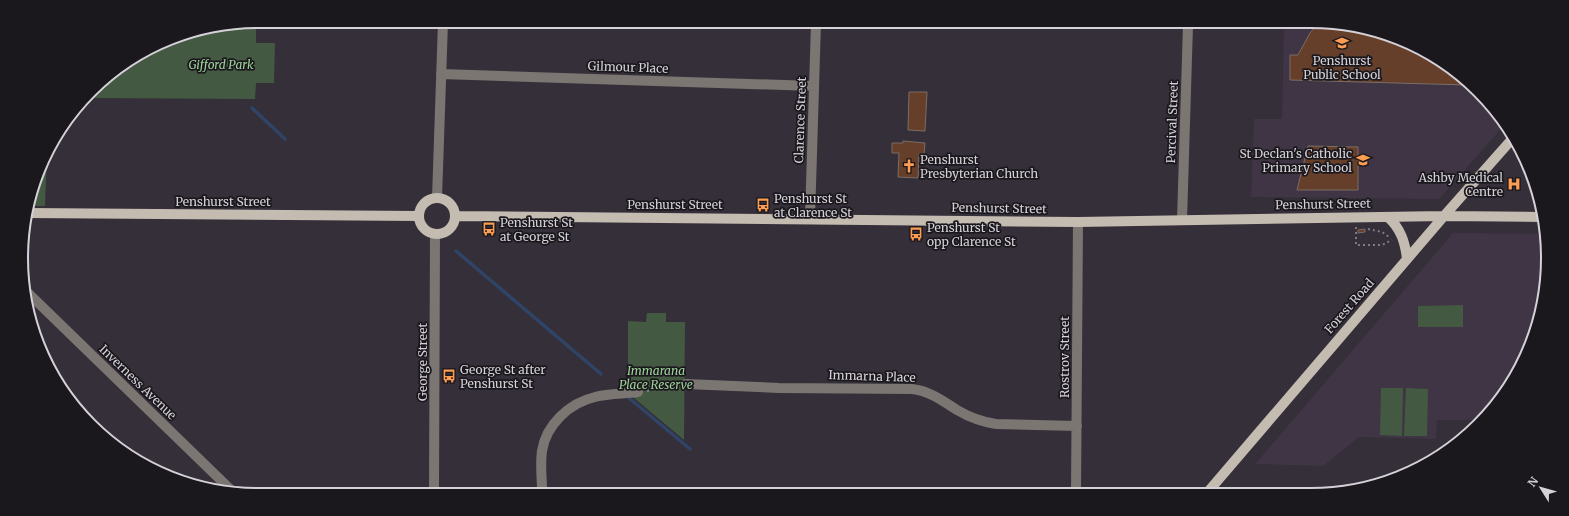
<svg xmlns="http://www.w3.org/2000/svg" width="1569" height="516" viewBox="0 0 1569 516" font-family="Merriweather,serif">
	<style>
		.built { fill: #3f3545 }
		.green { fill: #445942 }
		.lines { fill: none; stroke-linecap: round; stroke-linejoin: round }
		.stream { stroke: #2f4466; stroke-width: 3.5 }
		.building { fill: #653f29; stroke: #7b6d66 }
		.path { stroke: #807b83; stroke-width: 2; stroke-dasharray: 2 3; stroke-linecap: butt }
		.minor { stroke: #7b7671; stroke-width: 10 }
		.major { stroke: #c4bbb1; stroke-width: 10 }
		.labels { text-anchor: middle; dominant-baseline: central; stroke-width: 3.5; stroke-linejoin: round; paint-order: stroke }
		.poi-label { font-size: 12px; fill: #d5d1d8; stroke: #1b181d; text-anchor: start }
		.park-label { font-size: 12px; font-style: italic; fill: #9fd39b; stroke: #1b181d }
		.street-label { font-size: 12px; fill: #d5d1d8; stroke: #1b181d }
		.rim { fill: none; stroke: #d5d1d8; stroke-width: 2 }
	</style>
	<rect width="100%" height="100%" fill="#352f39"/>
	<path class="built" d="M1284 25 1357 26 1443 61 1505 124 1439 199 1251 197 1254 119H1282Z
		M1453 233 1543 234V304L1516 376 1481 420H1437L1436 439 1359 437 1323 466 1255 464Z"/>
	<path class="green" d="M256 21V43H275L274 83H256L255 99 88 98 102 80 168 39Z
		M47 151 45 206H29L46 153Z
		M1463 305V327H1418V306Z
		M647 313H666V322H685L684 440 628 393V321L646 322Z
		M1381 388H1403L1402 436 1380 435Z
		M1406 388 1428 389 1427 436H1404Z"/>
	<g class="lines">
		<path class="stream" d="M252 108 285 139
			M456 251 601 374
			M629 398 690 449"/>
	</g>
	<path class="building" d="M1317 25 1357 26 1443 61 1467 85 1290 80V55H1298L1310 33Z
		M909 92H927L925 131 908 130Z
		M903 141 925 143 924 154H919L918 178 898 177 899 153H892V143H903Z
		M1308 146 1358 147V190H1297Z
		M1365 229V232L1358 233V230Z"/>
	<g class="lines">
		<path class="path" d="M1357 228H1356V245H1382L1392 240
			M1368 229 1382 232 1389 237
			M647 391 676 386"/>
		<path class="minor" d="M441 74 814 86
			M437 198 443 22
			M810 218 816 23
			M1182 220 1188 25
			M27 292 231 490
			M686 384 779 388 912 389C930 391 943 401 957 410 969 417 982 422 996 424L1077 426
			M434 491 435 234
			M542 491C542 478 540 464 542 451 546 425 569 403 595 397 609 393 624 394 638 392
			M1076 492 1078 222"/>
		<path class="major" d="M419 216a18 18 0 1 1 36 0a18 18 0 1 1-36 0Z
			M27 213 419 216
			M455 216 1078 222 1444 216 1543 217
			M1388 217C1401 229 1405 242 1407 259
			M1207 493 1444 216 1513 138"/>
	</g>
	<defs>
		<g id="school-bare" transform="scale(1.08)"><path d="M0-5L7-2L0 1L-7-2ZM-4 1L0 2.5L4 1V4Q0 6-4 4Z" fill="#fc9d52" stroke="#1b181d" stroke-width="2.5" paint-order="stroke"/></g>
		<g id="church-bare" transform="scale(1.08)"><path d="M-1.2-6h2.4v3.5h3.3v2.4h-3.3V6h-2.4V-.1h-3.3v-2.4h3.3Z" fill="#fc9d52" stroke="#1b181d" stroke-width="2.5" paint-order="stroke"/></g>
		<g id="hospital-bare" transform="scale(1.08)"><path d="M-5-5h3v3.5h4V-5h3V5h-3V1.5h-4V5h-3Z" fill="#fc9d52" stroke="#1b181d" stroke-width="2.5" paint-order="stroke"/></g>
		<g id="bus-bare" transform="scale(1.08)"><path d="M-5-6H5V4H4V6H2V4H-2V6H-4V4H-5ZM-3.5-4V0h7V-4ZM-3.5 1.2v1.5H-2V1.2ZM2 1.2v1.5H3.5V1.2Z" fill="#fc9d52" stroke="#1b181d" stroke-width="2.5" paint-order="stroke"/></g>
	</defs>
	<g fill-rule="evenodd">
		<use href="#school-bare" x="1342" y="43"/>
		<use href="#school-bare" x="1363" y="160"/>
		<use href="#church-bare" x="909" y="166"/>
		<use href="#hospital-bare" x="1514" y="184"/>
		<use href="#bus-bare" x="763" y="205"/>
		<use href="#bus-bare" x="489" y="229"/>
		<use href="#bus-bare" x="916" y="234"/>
		<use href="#bus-bare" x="449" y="376"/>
	</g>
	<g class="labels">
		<g class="poi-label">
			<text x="1342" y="60" text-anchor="middle">Penshurst<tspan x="1342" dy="14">Public School</tspan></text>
			<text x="1352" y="153" text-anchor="end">St Declan's Catholic<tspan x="1352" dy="14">Primary School</tspan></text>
			<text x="920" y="159">Penshurst<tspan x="920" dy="14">Presbyterian Church</tspan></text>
			<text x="1503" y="177" text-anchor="end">Ashby Medical<tspan x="1503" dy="14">Centre</tspan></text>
			<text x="774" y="198">Penshurst St<tspan x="774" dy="14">at Clarence St</tspan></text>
			<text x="500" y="222">Penshurst St<tspan x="500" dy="14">at George St</tspan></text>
			<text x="927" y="227">Penshurst St<tspan x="927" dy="14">opp Clarence St</tspan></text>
			<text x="460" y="369">George St after<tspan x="460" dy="14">Penshurst St</tspan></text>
		</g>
		<g class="park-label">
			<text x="221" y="64">Gifford Park</text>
			<text x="656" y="370">Immarana<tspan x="656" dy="14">Place Reserve</tspan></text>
		</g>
		<g class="street-label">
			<text transform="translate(628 67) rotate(2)">Gilmour Place</text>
			<text transform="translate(800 120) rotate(-88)">Clarence Street</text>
			<text transform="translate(1172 122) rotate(-88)">Percival Street</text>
			<text x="223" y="201">Penshurst Street</text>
			<text x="675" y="204">Penshurst Street</text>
			<text transform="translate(1323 204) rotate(-1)">Penshurst Street</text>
			<text transform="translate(999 208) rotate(1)">Penshurst Street</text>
			<text transform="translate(1349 306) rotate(-49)">Forest Road</text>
			<text transform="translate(1064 357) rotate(-90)">Rostrov Street</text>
			<text transform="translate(422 362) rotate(-90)">George Street</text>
			<text transform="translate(872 376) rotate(2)">Immarna Place</text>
			<text transform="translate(138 382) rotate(44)">Inverness Avenue</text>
		</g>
	</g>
	<path d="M0 0H1569V516H0ZM258 28H1311A230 230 0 0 1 1541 258V258A230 230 0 0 1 1311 488H258A230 230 0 0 1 28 258V258A230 230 0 0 1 258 28Z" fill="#1b181d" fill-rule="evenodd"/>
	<path class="rim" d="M258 28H1311A230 230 0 0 1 1541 258V258A230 230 0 0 1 1311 488H258A230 230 0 0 1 28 258V258A230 230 0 0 1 258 28Z"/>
	<g transform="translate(1541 488) rotate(307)" stroke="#1b181d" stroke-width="3" paint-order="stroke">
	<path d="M0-3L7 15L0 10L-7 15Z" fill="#d5d1d8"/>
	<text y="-6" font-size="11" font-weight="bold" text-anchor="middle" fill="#d5d1d8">N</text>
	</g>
</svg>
